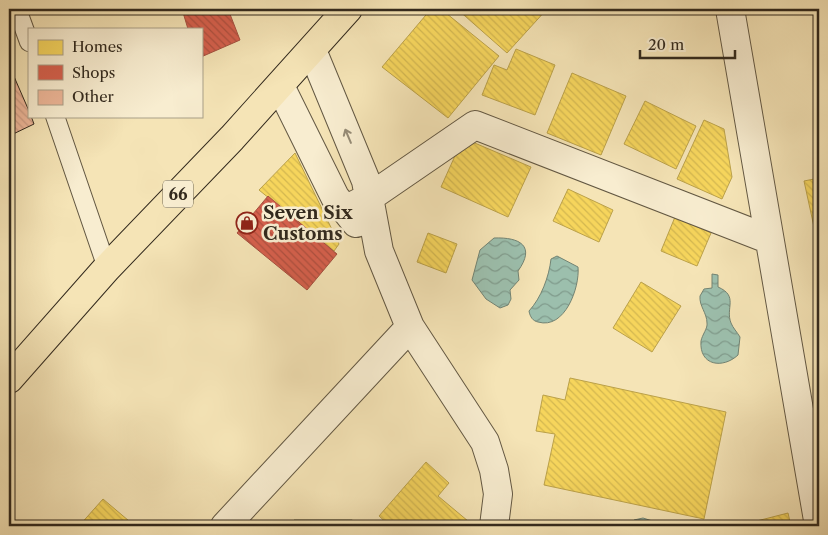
<svg xmlns="http://www.w3.org/2000/svg" width="828" height="535" viewBox="0 0 828 535" font-family="'Libre Caslon Text',serif">
	<style>
		.forest { fill: url(#forest-firs); stroke: #787654 }
		.water { fill: url(#water-waves); stroke: #728373 }
		.homes { fill: url(#homes-back-hatch); stroke: #bba149 }
		.shops { fill: url(#shops-back-hatch); stroke: #a5503f }
		.building { fill: url(#building-back-hatch); stroke: #32291d }
		.lines { fill: none; stroke-linecap: round; stroke-linejoin: round }
		.lane-casing { stroke: #635843; stroke-width: 20 }
		.street-casing { stroke: #635843; stroke-width: 30 }
		.primary-casing { stroke: #32291d; stroke-width: 30 }
		.lane { stroke: #f8edd0; stroke-width: 18 }
		.street { stroke: #f8edd0; stroke-width: 28 }
		.primary { stroke: #f5e4b6; stroke-width: 28 }
		.oneway { stroke: #958b76 }
		.labels { text-anchor: middle; dominant-baseline: central; stroke-width: 5; stroke-linejoin: round; paint-order: stroke }
		.shield { fill: #f8edd0; stroke: #6d6453; stroke-width: 1 }
		.shield-label { font-size: 16px; font-weight: bold; fill: #32291d }
		.poi-label { font-size: 18px; font-weight: bold; fill: #32291d; stroke: #f8edd0; text-anchor: start }
	</style>
	<defs>
		<pattern id="forest-firs" width="22" height="20" patternUnits="userSpaceOnUse" patternTransform="scale(1.25)"><rect width="22" height="20" fill="#bec48c"/><path d="M5 1l3.5 6h-7zM16 11l3.5 6h-7z" fill="#a4a878"/></pattern>
		<pattern id="water-waves" width="16" height="10" patternUnits="userSpaceOnUse" patternTransform="scale(1.25)"><rect width="16" height="10" fill="#9cbfad"/><path d="M0 5q4-4 8 0t8 0" fill="none" stroke="#809b8c"/></pattern>
		<pattern id="homes-back-hatch" width="6" height="6" patternUnits="userSpaceOnUse" patternTransform="scale(1.25)"><rect width="6" height="6" fill="#f6d55c"/><path d="M-1 5l2 2M0 0l6 6M5-1l2 2" fill="none" stroke="#d3b750"/></pattern>
		<pattern id="shops-back-hatch" width="6" height="6" patternUnits="userSpaceOnUse" patternTransform="scale(1.25)"><rect width="6" height="6" fill="#d6604d"/><path d="M-1 5l2 2M0 0l6 6M5-1l2 2" fill="none" stroke="#ae4f3f"/></pattern>
		<pattern id="building-back-hatch" width="6" height="6" patternUnits="userSpaceOnUse" patternTransform="scale(1.25)"><rect width="6" height="6" fill="#edb698"/><path d="M-1 5l2 2M0 0l6 6M5-1l2 2" fill="none" stroke="#cc9c83"/></pattern>
	</defs>
	<rect width="100%" height="100%" fill="#f5e4b6"/>
	<filter id="stains"><feTurbulence type="fractalNoise" baseFrequency=".004" numOctaves="4"/><feColorMatrix values="0 0 0 0 .2 0 0 0 0 .09 0 0 0 0 .02 0 0 0 .5 -.17"/></filter>
	<radialGradient id="worn" r=".72"><stop offset=".6" stop-color="#630" stop-opacity="0"/><stop offset="1" stop-color="#630" stop-opacity=".3"/></radialGradient>
	<path class="forest" d="M294 520H352L360 526H290Z"/>
	<path class="water" d="M494 238C520 237 536 246 518 271L519 280 510 290 511 299 508 305 500 308 486 299 472 280 480 250Z
		M557 256 578 267C580 287 565 330 538 322 533 321 530 317 529 311 541 298 549 277 551 259Z
		M712 274 718 275V287C739 296 725 308 731 323 733 328 737 332 740 337L738 355C723 369 699 366 701 341 702 335 708 328 707 323 707 313 699 306 700 296L704 289 712 288Z
		M643 518 668 526H628L634 520Z"/>
	<path class="homes" d="M431 9H441L499 56 448 118 382 67Z
		M457 9H547L507 53Z
		M516 49 555 65 535 115 482 95 494 65 507 70Z
		M572 73 626 96 601 155 547 133Z
		M645 101 696 126 676 169 624 144Z
		M704 120 724 129 732 177 722 199 677 179Z
		M463 138 531 167 508 217 441 187Z
		M295 153 339 244 334 251 259 190Z
		M819 178V226L814 227 804 181Z
		M568 189 613 210 599 242 553 221Z
		M675 217 711 233 697 266 661 251Z
		M428 233 457 244 446 273 417 262Z
		M641 282 681 306 652 352 613 328Z
		M570 378 726 412 704 519 544 485 555 434 536 431 543 395 565 400Z
		M426 462 449 483 438 496 468 521 463 526H390L379 516Z
		M103 499 135 526H79Z
		M788 513 791 526H745V524Z"/>
	<path class="shops" d="M182 9H228L240 40 201 57V29H188Z
		M268 196 337 254 307 290 237 233Z"/>
	<path class="building" d="M9 65 29 111V116H31L34 124 9 136Z"/>
	<g class="lines">
		<g class="lane-casing">
			<path id="lane" d="M17 9 29 42
				M55 116 107 268"/>
		</g>
		<g class="street-casing">
			<path id="street" d="M730 9 819 526
				M312 50 366 181 379 251 410 327 485 442 494 470 498 494 494 526
				M280 86 335 197 356 223
				M345 210 370 197 475 125 768 239
				M225 526 410 327"/>
		</g>
		<g class="primary-casing">
			<path id="primary" d="M9 379 107 268 232 138 348 9"/>
		</g>
		<use href="#lane" class="lane"/>
		<use href="#street" class="street"/>
		<use href="#primary" class="primary"/>
	</g>
	<defs><path id="oneway-shaft" d="M-6 0H5M1.5-3L5.5 0L1.5 3" fill="none" stroke-width="1.6" stroke-linecap="round" stroke-linejoin="round" transform="scale(1.25)"/></defs>
	<use class="oneway" href="#oneway-shaft" transform="translate(348 136) rotate(-113)"/>
	<defs>
		<g id="shop-ring" transform="scale(1.125)"><circle r="9.5" fill="#f8edd0" stroke="#8f2418" stroke-width="1.5"/><path d="M-5-2.5h2.3a2.7 3.5 0 0 1 5.4 0H5L5.5 6h-11ZM-1.5-2.5h3a1.5 2.3 0 0 0-3 0Z" fill="#8f2418"/></g>
	</defs>
	<g fill-rule="evenodd">
		<use href="#shop-ring" x="247" y="223"/>
	</g>
	<g class="labels">
		<rect class="shield" x="163" y="180.5" width="30" height="27" rx="4"/>
		<g class="shield-label">
			<text x="178" y="194">66</text>
		</g>
		<g class="poi-label">
			<text x="263" y="213">Seven Six<tspan x="263" dy="21">Customs</tspan></text>
		</g>
	</g>
	<rect width="828" height="535" fill="none" stroke="#f5e4b6" stroke-width="30"/>
	<rect x="10" y="10" width="808" height="515" fill="none" stroke="#32291d" stroke-width="2.5"/>
	<rect x="15" y="15" width="798" height="505" fill="none" stroke="#32291d"/>
	<rect x="28" y="28" width="175" height="90" fill="#f8edd0" stroke="#a99f88"/>
	<rect x="38" y="40" width="25" height="15" fill="#f6d55c" stroke="#a99f88"/>
	<text x="72" y="52" font-size="15" fill="#32291d">Homes</text>
	<rect x="38" y="65" width="25" height="15" fill="#d6604d" stroke="#a99f88"/>
	<text x="72" y="78" font-size="15" fill="#32291d">Shops</text>
	<rect x="38" y="90" width="25" height="15" fill="#edb698" stroke="#a99f88"/>
	<text x="72" y="102" font-size="15" fill="#32291d">Other</text>
	<path d="M640 50v8h95v-8" fill="none" stroke="#32291d" stroke-width="2.5"/>
	<text x="648" y="50" font-size="15" fill="#32291d" stroke="#f8edd0" stroke-width="4" paint-order="stroke">20 m</text>
	<rect width="100%" height="100%" filter="url(#stains)"/>
	<rect width="100%" height="100%" fill="url(#worn)"/>
</svg>
